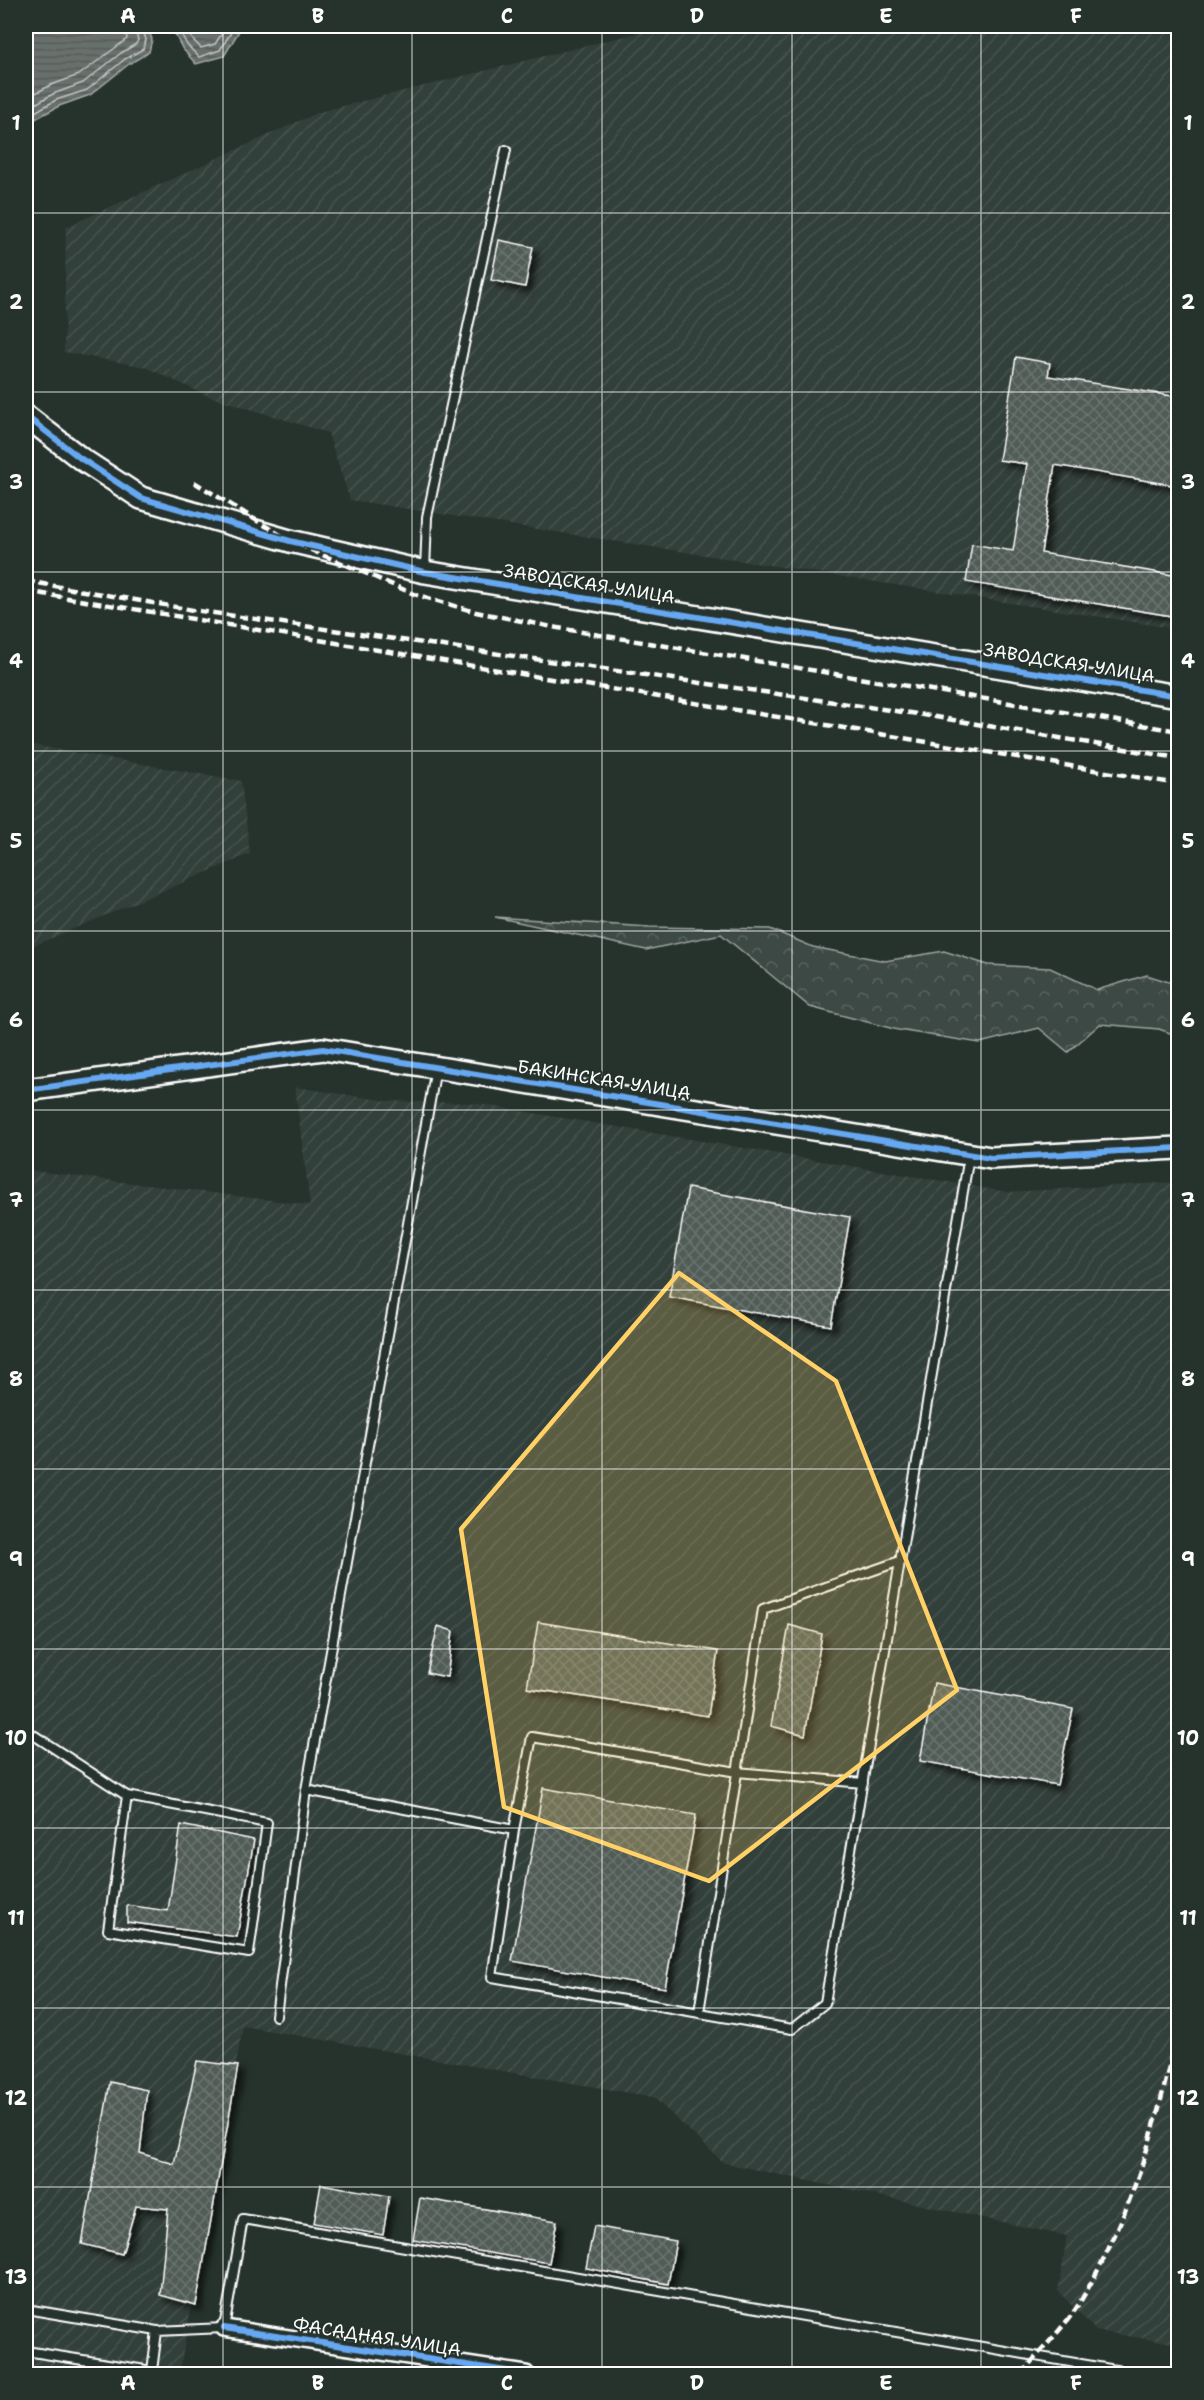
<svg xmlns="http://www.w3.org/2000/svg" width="1204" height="2400" viewBox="0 0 1204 2400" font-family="'Shantell Sans',sans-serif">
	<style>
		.industrial { fill: url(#industrial-furrows) }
		.forest { fill: url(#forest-crowns); stroke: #9ea4a2; stroke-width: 1.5 }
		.water { fill: url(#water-rules); stroke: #a4a9a7; stroke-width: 1.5 }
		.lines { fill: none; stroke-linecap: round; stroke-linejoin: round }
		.shore { stroke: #c2c6c4; stroke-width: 1.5 }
		.building { fill: url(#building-cross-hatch); stroke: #fff; stroke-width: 1.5; filter: url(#shadow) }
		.lane-casing { stroke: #fff; stroke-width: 12 }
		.street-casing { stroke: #fff; stroke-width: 20 }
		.secondary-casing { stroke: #fff; stroke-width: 26 }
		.lane { stroke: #26332d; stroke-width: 8 }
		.street { stroke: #26332d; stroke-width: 15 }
		.secondary { stroke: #26332d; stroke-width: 21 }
		.rail { stroke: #fff; stroke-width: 4.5; stroke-dasharray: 9 4.5; stroke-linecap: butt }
		.cycleway-casing { stroke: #26332d; stroke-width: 10 }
		.cycleway { stroke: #66a8f1; stroke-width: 6 }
		.marked { fill: #ffd166; fill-opacity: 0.2; stroke: #ffd166; stroke-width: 4.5; stroke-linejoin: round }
		.grid { fill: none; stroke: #fff; stroke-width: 1.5; stroke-opacity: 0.55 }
		.labels { text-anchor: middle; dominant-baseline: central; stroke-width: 4.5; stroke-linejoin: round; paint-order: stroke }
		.street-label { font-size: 18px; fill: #fff; stroke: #26332d }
		.neatline { fill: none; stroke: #fff; stroke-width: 2 }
		.grid-label { font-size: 20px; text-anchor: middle; font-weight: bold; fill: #fff }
	</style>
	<defs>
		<pattern id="industrial-furrows" width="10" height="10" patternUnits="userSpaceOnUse" patternTransform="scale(1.5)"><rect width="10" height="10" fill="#333f3a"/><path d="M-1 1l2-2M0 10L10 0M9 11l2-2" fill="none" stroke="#47524e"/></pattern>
		<pattern id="forest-crowns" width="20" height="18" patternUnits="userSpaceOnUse" patternTransform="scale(1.5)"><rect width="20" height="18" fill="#3e4944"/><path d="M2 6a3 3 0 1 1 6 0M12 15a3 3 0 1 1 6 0" fill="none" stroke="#5b6460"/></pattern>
		<pattern id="water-rules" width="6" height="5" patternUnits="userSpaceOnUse" patternTransform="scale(1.5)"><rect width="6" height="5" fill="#67706c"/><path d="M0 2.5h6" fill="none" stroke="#575a59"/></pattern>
		<pattern id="building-cross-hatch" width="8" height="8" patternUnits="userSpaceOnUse" patternTransform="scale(1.5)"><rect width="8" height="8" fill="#515c57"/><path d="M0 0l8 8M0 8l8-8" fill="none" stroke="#6b7470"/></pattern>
		<filter id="shadow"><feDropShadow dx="5.5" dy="5.5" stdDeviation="3" flood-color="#0009"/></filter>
	</defs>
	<rect width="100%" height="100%" fill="#26332d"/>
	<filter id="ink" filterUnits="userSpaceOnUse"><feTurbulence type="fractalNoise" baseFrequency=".0167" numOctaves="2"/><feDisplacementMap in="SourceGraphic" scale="12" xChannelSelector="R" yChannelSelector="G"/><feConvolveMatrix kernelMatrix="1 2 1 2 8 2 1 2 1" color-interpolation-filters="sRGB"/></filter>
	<g filter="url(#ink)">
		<path class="industrial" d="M665 26H1178V629L350 500 328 433 208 396 145 367 64 352 66 227 319 112Z
			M26 744 241 781 250 854 26 949Z
			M295 1087 388 1101 473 1103 1008 1192 1178 1182V2344L1096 2331 1058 2291 1067 2236 724 2163 653 2097 243 2026 179 2374H26V1170L310 1205Z"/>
		<path class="forest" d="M495 917 649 927 770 929 813 947 885 961 944 951 988 965 1050 968 1097 990 1147 975 1178 985V1036L1159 1029 1100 1024 1068 1052 1039 1028 980 1043 898 1030 810 1007 721 934 646 950Z"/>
		<path class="water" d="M26 26H147L152 39 149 52 129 64 90 95 59 106 26 124Z
			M171 26H242L224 56 196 64 182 48Z"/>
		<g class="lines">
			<path class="shore" d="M177 26 187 45 199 57 220 50 235 26
				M186 26 193 40 201 48 215 44 227 26
				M26 98 51 85 79 75 127 39 125 26
				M26 109 53 94 83 83 121 53 136 44 138 40 134 26
				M26 117 56 100 87 90 125 59 143 49 146 40 142 26"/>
		</g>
		<path class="building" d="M499 240 533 247 525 287 491 280Z
			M1016 357 1050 363 1048 376 1178 397V486L1055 465 1041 553 1178 576V617L966 582 972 544 1013 551 1027 464 999 460Z
			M688 1188 850 1217 831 1326 669 1297Z
			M538 1622 718 1651 708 1716 527 1688Z
			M789 1625 822 1634 805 1735 771 1726Z
			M438 1626 453 1631 447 1677 427 1673Z
			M934 1683 1073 1709 1057 1785 920 1761Z
			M543 1788 696 1815 665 1988 512 1961Z
			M181 1825 254 1840 237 1937 127 1922V1905L168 1911Z
			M197 2061 238 2066 196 2305 160 2295 168 2209 136 2206 122 2254 82 2244 110 2082 147 2090 140 2153 174 2164Z
			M321 2184 389 2196 383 2235 314 2223Z
			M420 2198 557 2221 549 2263 413 2240Z
			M594 2226 676 2241 668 2284 586 2268Z"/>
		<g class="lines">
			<g class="lane-casing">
				<path id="lane" d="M425 571 427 517 506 150
					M26 1730 127 1796 267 1823 249 1953 108 1930 127 1796
					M306 1790 436 1068
					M514 1830 532 1737 737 1772 863 1783
					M699 2012 763 1609 900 1561
					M276 2016 306 1790 514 1830 492 1977 792 2029 825 2003 969 1156
					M26 2309 157 2331 224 2328 243 2219 1139 2374
					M26 2351 152 2371 157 2331"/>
			</g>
			<g class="street-casing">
				<path id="street" d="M224 2328 526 2374"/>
			</g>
			<g class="secondary-casing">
				<path id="secondary" d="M26 416 80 458 141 498 290 541 425 572 1178 696
					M26 1090 323 1049 991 1158 1178 1148"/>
			</g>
			<use href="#lane" class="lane"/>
			<use href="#street" class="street"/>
			<use href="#secondary" class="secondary"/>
			<path class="rail" d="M194 482 290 541 414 594 476 612 558 628 1178 731
				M26 581 193 610 924 715 1178 758
				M26 591 1178 784
				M1021 2374C1039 2352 1061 2331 1077 2307 1130 2221 1159 2122 1178 2023"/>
			<g class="cycleway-casing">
				<path id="cycleway" d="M26 416 80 458 141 498 290 541 425 572 1178 696
					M26 1090 323 1049 991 1158 1178 1148
					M224 2328 526 2374"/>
			</g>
			<use href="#cycleway" class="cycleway"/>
		</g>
	</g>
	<path class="marked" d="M679 1273 836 1381 957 1690 709 1881 504 1807 461 1529Z"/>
	<path class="grid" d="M223 26V2374M412 26V2374M602 26V2374M792 26V2374M981 26V2374M26 213H1178M26 392H1178M26 572H1178M26 751H1178M26 931H1178M26 1110H1178M26 1290H1178M26 1469H1178M26 1649H1178M26 1828H1178M26 2008H1178M26 2187H1178"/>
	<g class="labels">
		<g class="street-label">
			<text transform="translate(589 584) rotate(9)">ЗАВОДСКАЯ УЛИЦА</text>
			<text transform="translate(1069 663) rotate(9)">ЗАВОДСКАЯ УЛИЦА</text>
			<text transform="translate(604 1080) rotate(9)">БАКИНСКАЯ УЛИЦА</text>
			<text transform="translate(377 2337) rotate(9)">ФАСАДНАЯ УЛИЦА</text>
		</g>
	</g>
	<rect width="1204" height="2400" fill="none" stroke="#26332d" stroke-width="66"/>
	<rect x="33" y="33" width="1138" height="2334" class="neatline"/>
	<g class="grid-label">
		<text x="128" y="23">A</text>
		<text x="318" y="23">B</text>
		<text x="507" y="23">C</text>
		<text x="697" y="23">D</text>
		<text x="886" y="23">E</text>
		<text x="1076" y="23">F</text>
		<text x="16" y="130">1</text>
		<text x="1188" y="130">1</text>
		<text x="16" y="309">2</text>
		<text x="1188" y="309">2</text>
		<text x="16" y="489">3</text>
		<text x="1188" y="489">3</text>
		<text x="16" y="668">4</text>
		<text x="1188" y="668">4</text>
		<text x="16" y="848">5</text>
		<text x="1188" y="848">5</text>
		<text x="16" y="1027">6</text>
		<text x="1188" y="1027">6</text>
		<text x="16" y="1207">7</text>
		<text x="1188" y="1207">7</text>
		<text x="16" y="1386">8</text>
		<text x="1188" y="1386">8</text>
		<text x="16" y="1566">9</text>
		<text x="1188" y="1566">9</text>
		<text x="16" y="1745">10</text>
		<text x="1188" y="1745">10</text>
		<text x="16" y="1925">11</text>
		<text x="1188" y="1925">11</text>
		<text x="16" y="2105">12</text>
		<text x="1188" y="2105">12</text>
		<text x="16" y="2284">13</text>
		<text x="1188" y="2284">13</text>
		<text x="128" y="2390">A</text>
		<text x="318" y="2390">B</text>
		<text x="507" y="2390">C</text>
		<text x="697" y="2390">D</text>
		<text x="886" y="2390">E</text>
		<text x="1076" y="2390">F</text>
	</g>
</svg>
